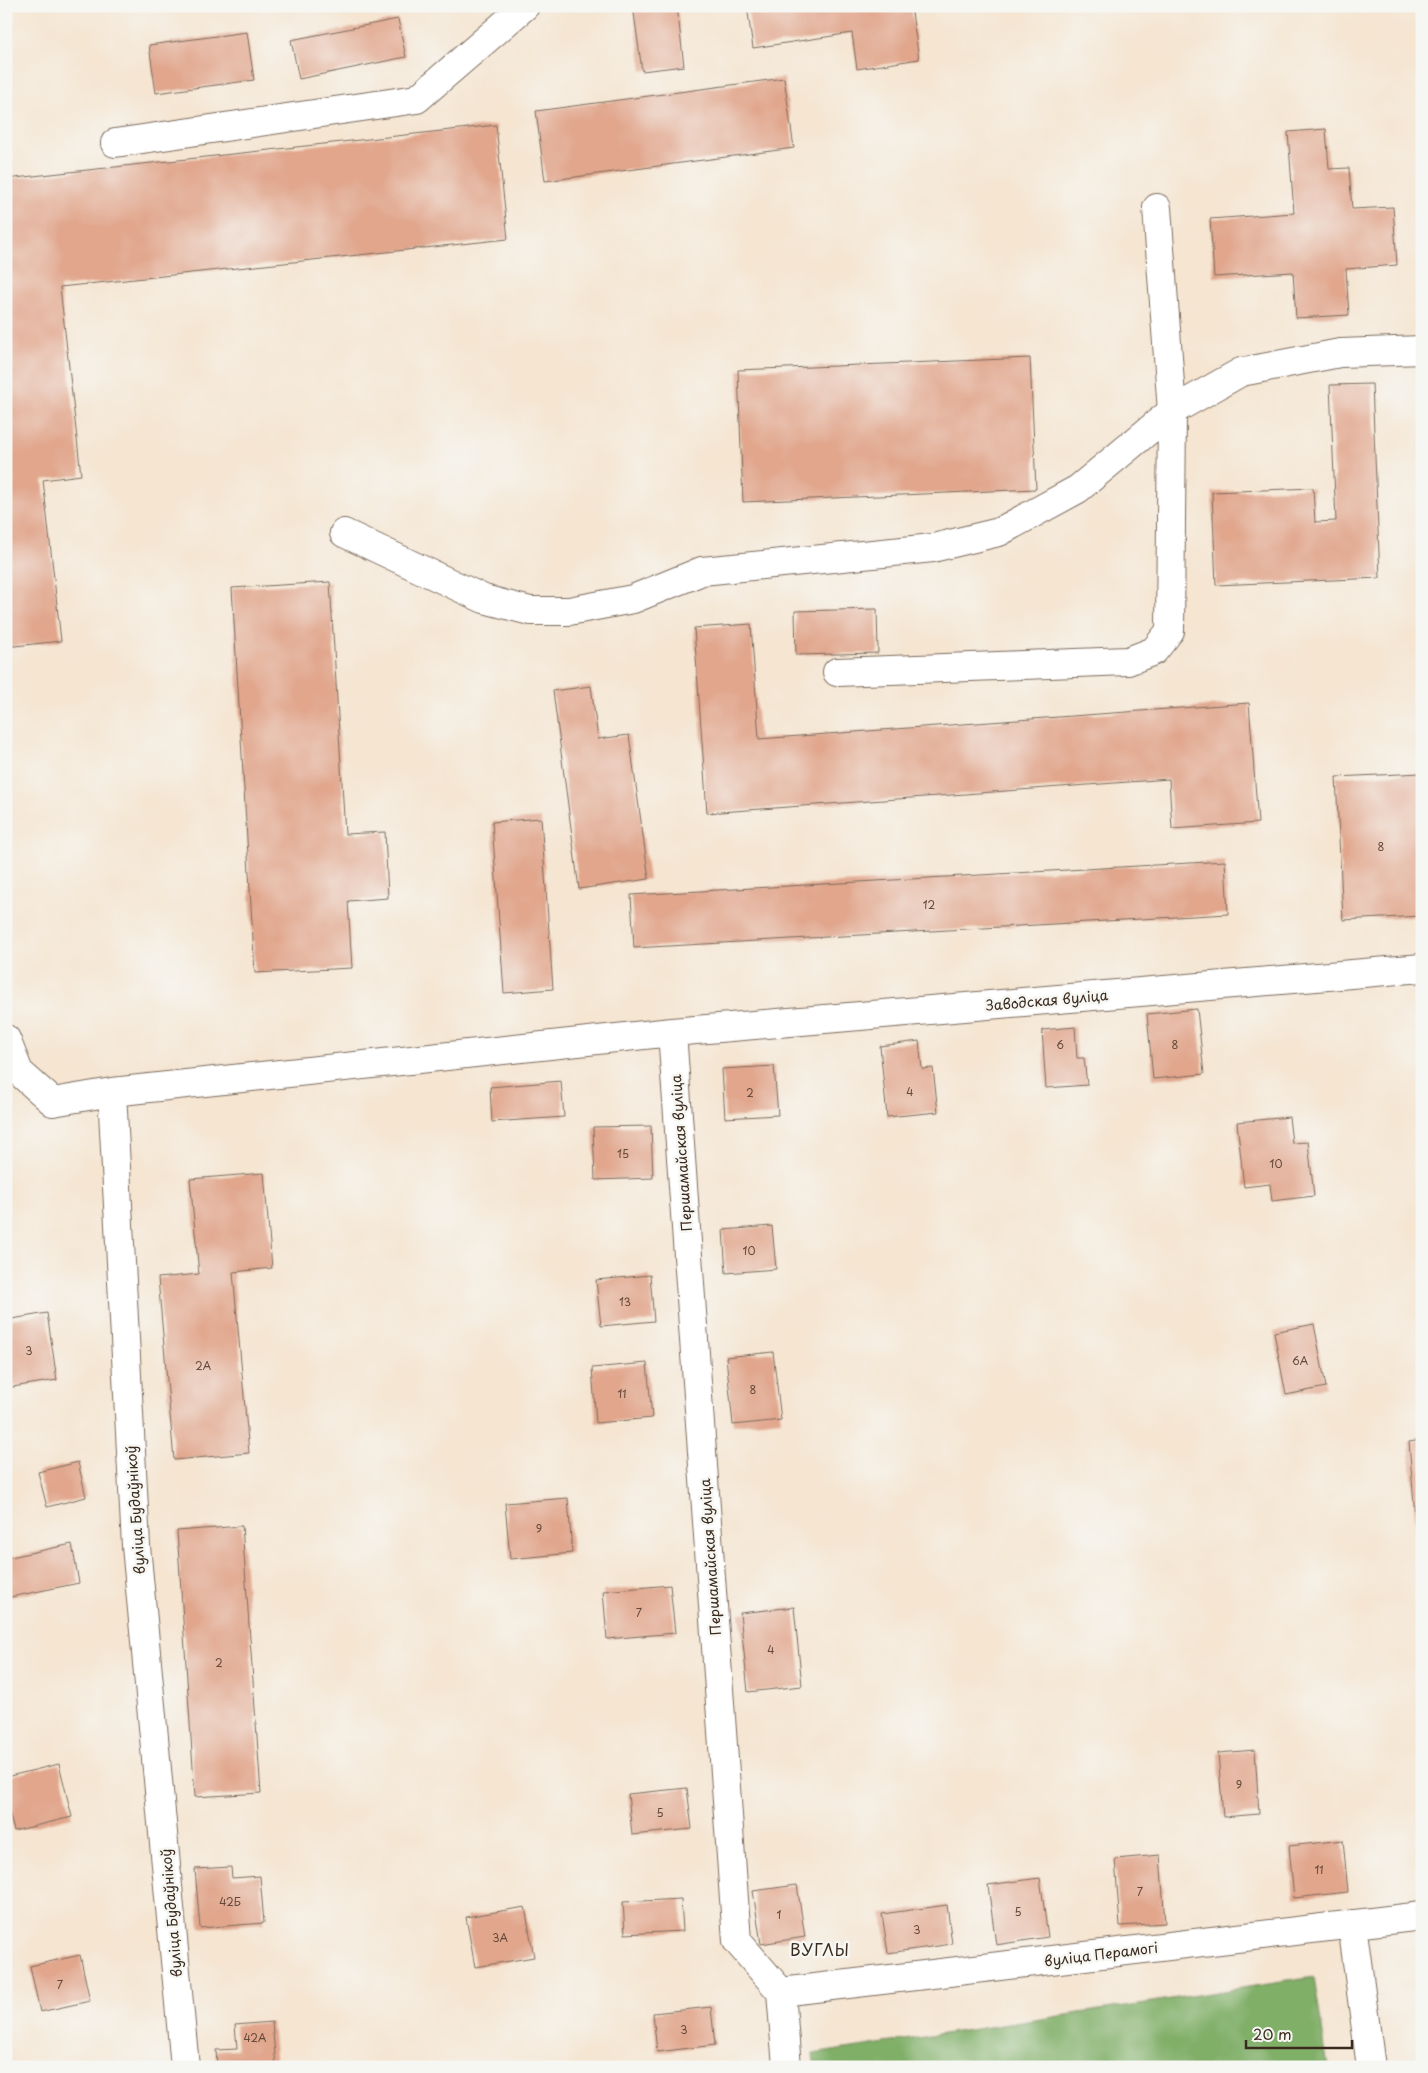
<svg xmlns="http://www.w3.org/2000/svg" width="1428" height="2073" viewBox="0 0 1428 2073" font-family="'Playpen Sans',sans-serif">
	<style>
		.forest { fill: #80af68; stroke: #5e6c43 }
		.building { fill: #e1a68c }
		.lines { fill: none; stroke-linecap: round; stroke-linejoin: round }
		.minor-casing { stroke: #7c6b5d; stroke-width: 30 }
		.minor { stroke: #fff; stroke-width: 28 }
		.labels { text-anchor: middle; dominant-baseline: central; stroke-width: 5; stroke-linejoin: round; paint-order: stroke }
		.number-label { font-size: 11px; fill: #64493a }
		.street-label { font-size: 14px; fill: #3b2a1e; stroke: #f6f6f2 }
		.quarter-label { font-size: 16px; letter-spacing: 1px; fill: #3b2a1e; stroke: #f6f6f2 }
	</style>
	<rect width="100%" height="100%" fill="#f6f6f2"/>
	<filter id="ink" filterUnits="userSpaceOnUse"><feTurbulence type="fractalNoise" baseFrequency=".02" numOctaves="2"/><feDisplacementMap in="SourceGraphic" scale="10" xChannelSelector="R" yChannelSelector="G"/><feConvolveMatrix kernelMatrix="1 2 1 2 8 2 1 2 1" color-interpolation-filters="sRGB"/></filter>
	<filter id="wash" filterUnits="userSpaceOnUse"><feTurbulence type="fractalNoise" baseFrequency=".0096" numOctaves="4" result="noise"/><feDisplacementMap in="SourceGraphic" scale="20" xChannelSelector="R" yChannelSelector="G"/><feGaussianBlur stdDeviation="1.12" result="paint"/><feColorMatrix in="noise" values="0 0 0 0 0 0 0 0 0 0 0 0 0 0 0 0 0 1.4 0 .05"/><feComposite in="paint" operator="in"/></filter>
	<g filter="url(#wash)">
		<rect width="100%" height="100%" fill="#f5e5d1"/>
		<path class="forest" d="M1314 1977 1328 2067H815L813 2054Z"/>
		<g id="blocks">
			<path class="building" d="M633 6H677L684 66 642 71Z
				M747 6H911L919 59 857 69 852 33 753 48Z
				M398 19 406 57 299 79 291 40Z
				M247 32 254 80 156 93 149 45Z
				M784 78 794 148 545 181 536 111Z
				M496 125 508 239 60 287 81 475 43 480 61 641 6 647V179Z
				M1326 129 1329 169 1349 168 1352 209 1393 207 1397 265 1346 269 1349 315 1296 318 1293 272 1214 277 1210 219 1294 213 1288 132Z
				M1030 358 1036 489 743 502 738 370Z
				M1372 384 1380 578 1216 585 1212 492 1313 488 1315 522 1336 521 1330 385Z
				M330 582 345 834 385 832 388 898 348 901 352 968 255 973 232 588Z
				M877 609 878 653 796 655 795 611Z
				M751 624 759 739 1249 703 1258 823 1172 829 1169 779 707 813 694 628Z
				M591 686 598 739 629 735 649 879 579 889 553 691Z
				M1422 773V916L1343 920 1336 777Z
				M541 818 553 989 504 993 492 822Z
				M1225 861 1228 914 634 948 631 895Z
				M1197 1009 1204 1074 1153 1079 1147 1014Z
				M1075 1027 1077 1058H1084L1087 1085 1046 1088 1042 1030Z
				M919 1041 922 1069 933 1068 938 1112 887 1117 880 1046Z
				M774 1066 778 1115 725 1118 722 1069Z
				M561 1081 564 1117 492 1122 490 1087Z
				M1289 1117 1292 1143 1308 1142 1314 1196 1272 1201 1270 1184 1244 1187 1237 1122Z
				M651 1126 653 1178 595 1180 593 1127Z
				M264 1173 272 1268 233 1272 249 1453 174 1460 158 1278 199 1274 190 1179Z
				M772 1226 776 1269 726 1273 723 1230Z
				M650 1275 654 1321 601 1326 596 1280Z
				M47 1313 57 1380 6 1388V1320Z
				M1314 1324 1326 1387 1286 1395 1274 1332Z
				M773 1352 781 1420 733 1425 726 1357Z
				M647 1363 652 1418 596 1423 592 1368Z
				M1422 1440V1528L1416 1529 1409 1442Z
				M78 1462 86 1497 47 1507 38 1472Z
				M568 1498 572 1553 510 1559 505 1503Z
				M242 1526 261 1793 195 1797 177 1531Z
				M72 1544 79 1583 6 1598V1558Z
				M670 1585 675 1633 607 1639 603 1591Z
				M794 1607 802 1686 748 1692 740 1613Z
				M1255 1750 1259 1814 1223 1817 1218 1753Z
				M59 1764 72 1817 14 1831 6 1801V1777Z
				M687 1788 692 1829 632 1835 628 1794Z
				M1343 1840 1348 1892 1294 1898 1289 1846Z
				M1160 1855 1165 1923 1120 1926 1115 1859Z
				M231 1867 232 1878 260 1876 264 1923 200 1928 195 1869Z
				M1040 1878 1048 1937 996 1945 988 1885Z
				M797 1885 805 1937 761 1944 753 1891Z
				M681 1899 683 1931 625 1934 623 1902Z
				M947 1905 952 1944 888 1953 882 1914Z
				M525 1907 534 1957 475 1967 466 1917Z
				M80 1955 90 2001 40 2012 30 1966Z
				M711 2007 715 2045 657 2052 653 2013Z
				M272 2022 276 2067H217L216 2050 237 2049 235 2025Z"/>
		</g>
	</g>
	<g filter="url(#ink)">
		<use href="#blocks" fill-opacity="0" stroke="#7c6b5d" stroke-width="1"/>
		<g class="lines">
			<g class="minor-casing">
				<path id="minor" d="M115 143 417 99 525 6
					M344 533 484 599 530 611H569L633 599 702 571 933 548 999 532 1078 489 1172 411 1241 372 1340 353 1422 350
					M837 672 1128 661 1154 651 1170 631 1172 411 1157 208
					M672 1032 737 1941 781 1992 787 2067
					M6 1039 19 1072 53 1102 112 1092 672 1032 1422 968
					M112 1092 136 1546 185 2067
					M1352 1924 1371 2067
					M781 1992 1422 1916"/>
			</g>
			<use href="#minor" class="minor"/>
		</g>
	</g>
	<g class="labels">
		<g class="number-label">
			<text x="1381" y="846">8</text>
			<text x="929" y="904">12</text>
			<text x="1060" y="1044">6</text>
			<text x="1175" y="1044">8</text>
			<text x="910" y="1091">4</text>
			<text x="750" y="1092">2</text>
			<text x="623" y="1153">15</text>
			<text x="1276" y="1163">10</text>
			<text x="749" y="1250">10</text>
			<text x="625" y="1301">13</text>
			<text x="29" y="1350">3</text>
			<text x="1300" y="1360">6А</text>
			<text x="203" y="1365">2А</text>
			<text x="753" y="1389">8</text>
			<text x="622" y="1393">11</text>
			<text x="539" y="1528">9</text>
			<text x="639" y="1612">7</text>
			<text x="771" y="1649">4</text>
			<text x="219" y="1662">2</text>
			<text x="1239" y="1784">9</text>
			<text x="660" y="1812">5</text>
			<text x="1319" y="1869">11</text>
			<text x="1140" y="1891">7</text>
			<text x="230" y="1901">42Б</text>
			<text x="1018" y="1911">5</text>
			<text x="779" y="1914">1</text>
			<text x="917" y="1929">3</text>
			<text x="500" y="1937">3А</text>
			<text x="60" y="1984">7</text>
			<text x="684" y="2029">3</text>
			<text x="255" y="2037">42А</text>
		</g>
		<g class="street-label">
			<text transform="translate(1047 1000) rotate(-5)">Заводская вуліца</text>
			<text transform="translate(681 1153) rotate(-94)">Першамайская вуліца</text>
			<text transform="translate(135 1510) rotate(-94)">вуліца Будаўнікоў</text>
			<text transform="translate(710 1557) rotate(-94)">Першамайская вуліца</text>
			<text transform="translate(171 1913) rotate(-95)">вуліца Будаўнікоў</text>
			<text transform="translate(1101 1954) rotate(-7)">вуліца Перамогі</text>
		</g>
		<g class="quarter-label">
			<text x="820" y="1949">ВУГЛЫ</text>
		</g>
	</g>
	<rect width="1428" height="2073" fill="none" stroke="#f6f6f2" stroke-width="25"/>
	<path d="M1246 2040v8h106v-8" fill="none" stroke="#3b2a1e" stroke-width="2.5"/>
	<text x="1253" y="2040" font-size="15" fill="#3b2a1e" stroke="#f6f6f2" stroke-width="4" paint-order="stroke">20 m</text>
</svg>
